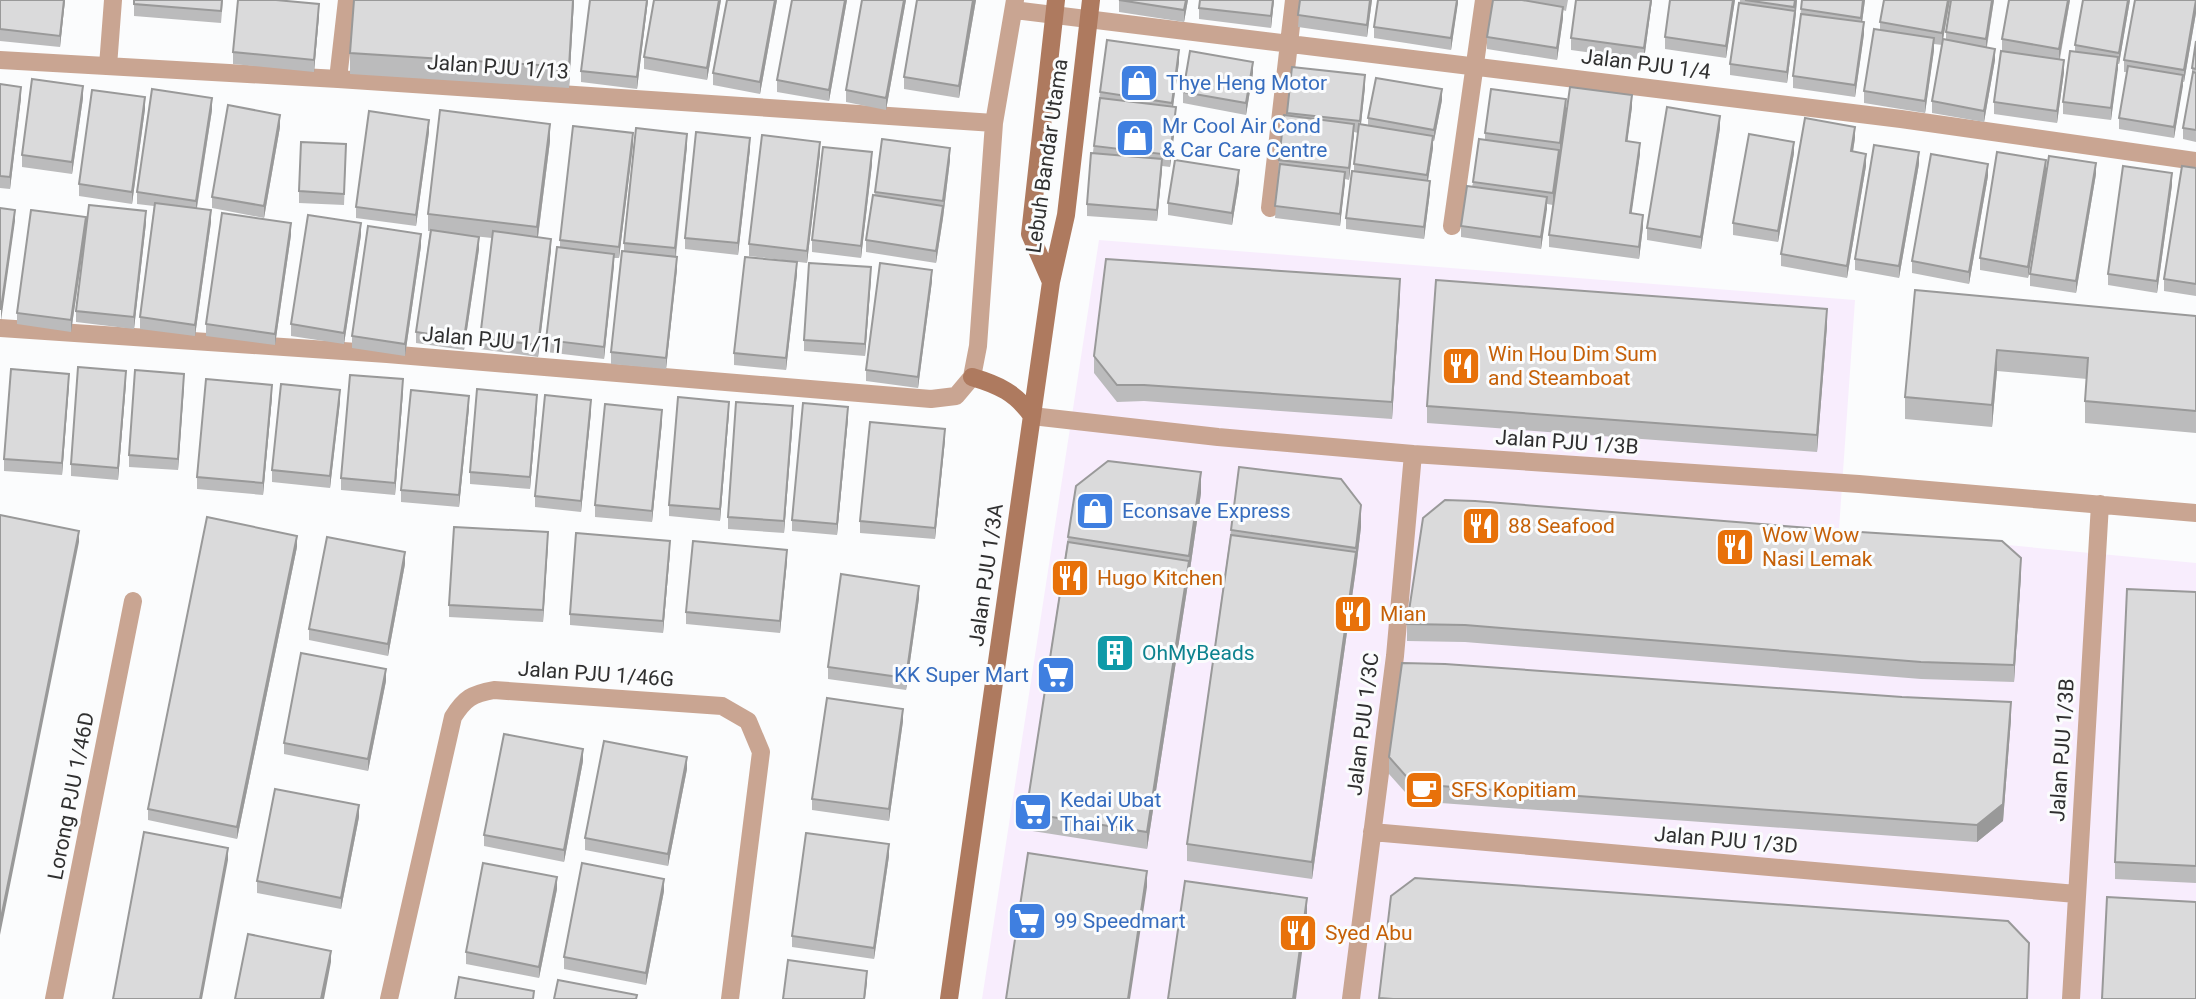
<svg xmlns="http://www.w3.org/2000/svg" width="2196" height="999" viewBox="0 0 2196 999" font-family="Roboto,sans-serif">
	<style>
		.commercial { fill: #f8edfd }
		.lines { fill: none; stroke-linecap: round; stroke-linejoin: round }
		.street { stroke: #c9a592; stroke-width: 18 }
		.secondary { stroke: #ae7a5f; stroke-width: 18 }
		.wall { fill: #bbbbbc }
		.shaded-wall { fill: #999 }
		.building { fill: #dadadb; stroke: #999; stroke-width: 2 }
		.labels { text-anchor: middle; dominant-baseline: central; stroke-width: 6; stroke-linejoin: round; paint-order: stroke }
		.street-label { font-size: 21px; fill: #303030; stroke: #fbfcfd }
		.shop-label { font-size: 21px; fill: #366cbe; stroke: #fbfcfd; text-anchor: start }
		.food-label { font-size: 21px; fill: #c56008; stroke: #fbfcfd; text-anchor: start }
		.culture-label { font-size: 21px; fill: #0d838f; stroke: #fbfcfd; text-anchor: start }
	</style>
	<rect width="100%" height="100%" fill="#fbfcfd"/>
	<path class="commercial" d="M1099 240 1855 300 1839 529 2196 563V999H982Z"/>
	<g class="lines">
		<path class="street" d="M1014 10 1901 119 2196 161
			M0 60 338 79 994 123
			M108 66 113 0
			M338 79 347 0
			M1270 208 1294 0
			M1452 226 1484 0
			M0 328 387 354 931 399 956 396 972 377 978 346 994 123 1015 0
			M1032 416 1218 437 1413 454 1859 484 2196 513
			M1372 832 2076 894
			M54 999 133 601
			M389 999 453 717C465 698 472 694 494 690L722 706 748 721 761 752 730 999
			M1351 999 1395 656 1413 454
			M2071 999 2100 504"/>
		<path class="secondary" d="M1051 282 1030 234 1056 0
			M972 377C999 385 1016 393 1032 416
			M949 999 1051 282 1066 215 1091 0"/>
	</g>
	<path class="wall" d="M0 0H65L60 47 0 41Z
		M134 0H223L221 23 134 16Z
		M574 0 569 88 350 74V53Z
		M648 0 637 89 581 82V71Z
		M654 0H721L707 80 644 69V57Z
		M727 0H777L760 94 713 85V73Z
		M792 0H847L829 101 777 92V80Z
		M862 0H906L886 110 846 102V90Z
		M917 0H976L959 98 904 89V77Z
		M1119 0H1188L1184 22 1119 12Z
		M1274 0 1271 28 1199 19V8Z
		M1300 0H1372L1367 37 1298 27Z
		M1458 0 1451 50 1374 38V27Z
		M1493 0H1568L1566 11 1563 10V18L1557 60 1487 49V37Z
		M1652 0 1644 60 1571 50V38Z
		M1670 0H1735L1726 58 1665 49V37Z
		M1740 0H1797L1795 22 1787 83 1730 75V64Z
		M1865 0 1862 22 1864 34 1855 97 1793 88V76L1801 9Z
		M1884 0H1950L1942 45 1934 44V50L1925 113 1864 103V91L1880 30V22Z
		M1994 0 1987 47 1995 60 1984 122 1932 113V101L1946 40V32Z
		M2070 0 2060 59 2064 72 2057 123 1994 114V102L2002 51V39Z
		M2083 0H2130L2119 64H2118L2111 120 2063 114V102L2075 52V45Z
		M2196 0V13L2184 82H2183L2174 138 2119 129V118L2127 72H2124V60Z
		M319 16 314 72 233 64V52Z
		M2196 41V142L2183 139V128L2192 77V68Z
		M1179 62 1173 107 1176 119 1170 167 1162 166 1157 221 1087 216V204L1100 92Z
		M1292 67 1365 87 1361 124 1368 125V118L1442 100 1434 141H1433V148L1428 180 1430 192 1424 239 1346 229V218L1354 171V164L1358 133 1354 132 1349 180 1345 179 1340 226 1275 218 1279 160 1287 116Z
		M1253 73 1246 115 1183 103V92Z
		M0 84 21 98 10 189 0 188Z
		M83 98 72 174 22 167V155Z
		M1632 107 1627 141 1640 154 1631 213 1643 227 1639 259 1549 247V235Z
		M145 109 132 204 79 196V184Z
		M212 110 197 208 211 222 195 336 140 329V317L154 206 137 204V192Z
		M1566 111 1553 205 1547 204 1541 249 1461 237V226L1485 140V133Z
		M280 127 264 218 212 208V197Z
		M1720 128 1701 249 1647 240V228Z
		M429 132 416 226 356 218V207Z
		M1855 138 1853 152 1866 166 1847 278 1781 266V254Z
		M550 141 538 237 551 250 538 357 480 349V338L492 238 473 236 479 249 464 350 416 343V332L430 231H428V214Z
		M633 145 619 258H614L604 359 546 352V340L560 247V240Z
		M687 146 676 257 677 269 666 369 611 364V352L624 251V243Z
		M750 149 738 255 685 249V238Z
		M820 153 807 263 749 256V244Z
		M1794 153 1778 242 1733 235V223Z
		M346 156 344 205 299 203V191Z
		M950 160 943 218 936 263 866 252V240L875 192Z
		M872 164 861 258 812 252V240Z
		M1919 164 1899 278 1855 270V259Z
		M2196 168V296L2164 291V279Z
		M2046 172 2028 278 1980 270V258Z
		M2096 174 2076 293 2030 286V274Z
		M1988 176 1969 284 1912 273V261Z
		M1239 182 1232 225 1168 215V203Z
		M2172 185 2157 293 2108 285V274Z
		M146 223 134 329 76 322V311Z
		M86 229 71 332 17 324V313Z
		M291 235 275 345 206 336V324Z
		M361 235 344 344 291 336V324Z
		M421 246 405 356 352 348V336Z
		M797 274 786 370 734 365V353Z
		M871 278 865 356 804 351V340Z
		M932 281 918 388 866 381V370Z
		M1915 290 2196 316V433L2085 423V401L2087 379 1997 371 1992 427 1905 419V397Z
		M1400 295 1392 419 1144 401 1117 402 1094 373V356Z
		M1827 326 1817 452 1427 423V406Z
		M126 383 118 480 71 476V464Z
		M69 385 62 475 4 471V459Z
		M184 386 178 470 129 467V455Z
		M403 391 395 495 341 490V478Z
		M272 397 263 495 197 489V477Z
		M340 402 330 488 272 482V470Z
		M537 406 530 489 470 484V472Z
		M469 408 459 507 401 502V490Z
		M591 412 581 512 535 507V496Z
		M729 413 720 521 669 516V505Z
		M793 418 784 533 728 529V517Z
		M848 419 837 535 792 531V520Z
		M662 422 652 522 595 517V505Z
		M945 440 935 539 860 533V521Z
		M1201 493 1189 577 1147 849 1026 830V813L1068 537Z
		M1361 527 1356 569 1312 879 1187 861V844L1231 530Z
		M548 544 543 622 449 617V605Z
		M297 547 237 839 148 820V809Z
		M670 552 663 633 570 625V614Z
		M787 561 780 633 686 624V612Z
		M405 564 388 656 309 640V629Z
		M2021 575 2014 682 1921 679 1465 642 1407 641V624Z
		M2196 592V883L2115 879V862Z
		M919 598 906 690 828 679V667Z
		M386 681 368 771 284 754V743Z
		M2011 719 2003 821 1977 842 1413 801 1389 774V757Z
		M903 721 889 821 812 810V799Z
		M583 761 564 862 484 846V835Z
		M687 769 668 866 585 850V838Z
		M359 817 341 909 257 893V881Z
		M889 856 874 959 792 947V936Z
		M557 889 539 978 466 964V952Z
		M664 891 646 985 564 969V957Z"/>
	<path class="shaded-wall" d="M64 0H65L60 47V36Z
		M573 0H574L569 88V67Z
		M647 0H648L637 89V77Z
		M719 0H721L707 80V68Z
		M775 0H777L760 94V82Z
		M845 0H847L829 101V90Z
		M904 0H906L886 110V98Z
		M973 0H976L959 98V86Z
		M1186 0H1188L1184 22V10Z
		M1273 0H1274L1271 28V16Z
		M1370 0H1372L1367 37V25Z
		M1457 0H1458V3L1451 50V38Z
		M1651 0H1652L1644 60V48Z
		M1733 0H1735L1726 58V46Z
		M1795 0H1797L1795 22 1787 83V72L1794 19Z
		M1863 0H1865L1861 30V18Z
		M1948 0H1950L1942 45V33Z
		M1992 0H1994L1986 50V39Z
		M2068 0H2070L2059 61V49Z
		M2128 0H2130L2119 64V53Z
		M2196 1V13L2184 82V70Z
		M319 4V16L314 72V60Z
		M1563 7V18L1557 60V48Z
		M1864 22V34L1855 97V85Z
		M1934 38V50L1925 113V101Z
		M1995 49V60L1984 122V111Z
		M1179 50V62L1172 114V103Z
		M2118 57V69L2111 120V108Z
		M2064 60V72L2057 123V111Z
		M1253 62V73L1246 115V103Z
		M1365 75V87L1360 133V121Z
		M2183 75V86L2174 138V127Z
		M83 86V98L72 174V162Z
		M21 87V98L10 189V177Z
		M1442 89V100L1434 141V130Z
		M1632 95V107L1626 152V141Z
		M145 97V109L132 204V192Z
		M212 98V110L196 212V201Z
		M1566 99V111L1560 155V143Z
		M1176 107V119L1170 167V155Z
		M280 115V127L264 218V206Z
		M1720 116V128L1701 249V237Z
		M429 120V132L416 226V215Z
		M550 124V141L537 244V227Z
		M1354 124V135L1349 180V168Z
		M1855 127V138L1851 163V151Z
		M633 133V145L619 258V247Z
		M687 134V146L675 260V248Z
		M1433 136V148L1427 187V175Z
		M750 138V149L738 255V243Z
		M820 142V153L807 263V251Z
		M1794 142V153L1778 242V231Z
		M1640 143V154L1630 225V213Z
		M950 148V160L943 218 936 263V251L943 208Z
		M1559 150V162L1553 205V193Z
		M872 152V164L861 258V246Z
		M1919 152V164L1899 278V266Z
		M1866 154V166L1847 278V266Z
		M1162 159V171L1157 221V210Z
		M2046 160V172L2028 278V267Z
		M2096 163V174L2076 293V281Z
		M1988 164V176L1969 284V272Z
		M1239 170V182L1232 225V213Z
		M1345 172V183L1340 226V214Z
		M2172 173V185L2157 293V281Z
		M1430 181V192L1424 239V227Z
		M1547 197V209L1541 249V237Z
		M15 210V221L1 321V309Z
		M211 210V222L195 336V325Z
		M146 211V223L134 329V317Z
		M1643 215V227L1639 259V247Z
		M86 217V229L71 332V320Z
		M291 223V235L275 345V334Z
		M361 223V235L344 344V333Z
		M421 234V246L405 356V344Z
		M479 237V249L464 350V339Z
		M551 239V250L538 357V345Z
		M614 254V266L604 359V347Z
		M677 257V269L666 369V358Z
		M797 262V274L786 370V358Z
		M871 267V278L865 356V344Z
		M932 270V281L918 388V377Z
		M1400 279V295L1392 419V402Z
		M1827 309V326L1817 452V435Z
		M1997 350V371L1992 427V405Z
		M126 371V383L118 480V468Z
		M69 374V385L62 475V463Z
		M184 374V386L178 470V459Z
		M403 379V391L395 495V483Z
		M272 385V397L263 495V483Z
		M340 390V402L330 488V476Z
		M537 395V406L530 489V477Z
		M469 396V408L459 507V495Z
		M591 400V412L581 512V501Z
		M729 402V413L720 521V509Z
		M793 406V418L784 533V521Z
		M848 407V419L837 535V524Z
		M662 410V422L652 522V511Z
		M945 429V440L935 539V528Z
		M1201 472V493L1189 577 1147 849V832L1189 561Z
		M1361 505V527L1356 569V548Z
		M79 531V542L0 935V923Z
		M548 532V544L543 622V610Z
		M297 536V547L237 839V827Z
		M670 541V552L663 633V621Z
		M787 550V561L780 633V621Z
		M405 552V564L388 656V644Z
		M1356 552V569L1312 879V862Z
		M2021 558V575L2014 682V665Z
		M919 586V598L906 690V678Z
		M386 669V681L368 771V759Z
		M2011 702V719L2003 821 1977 842V825Z
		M903 709V721L889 821V809Z
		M583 749V761L564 862V850Z
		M687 757V769L668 866V854Z
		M359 805V817L341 909V898Z
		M889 844V856L874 959V948Z
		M228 848V860L202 999H200Z
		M1147 871V887L1130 999H1128Z
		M557 877V889L539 978V967Z
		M664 879V891L646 985V973Z
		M1307 898V914L1296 999H1293Z
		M331 951V962L324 999H321Z
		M867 971V983L865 999H864Z"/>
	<path class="building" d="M0 0H64L60 36 0 29Z
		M134 0H222L221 11 134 4Z
		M238 0H276L319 4 314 60 233 52Z
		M354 0H573L569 67 350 53Z
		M590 0H647L637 77 581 71Z
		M654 0H719L707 68 644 57Z
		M727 0H775L760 82 713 73Z
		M792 0H845L829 90 777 80Z
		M862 0H904L886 98 846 90Z
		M917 0H973L959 86 904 77Z
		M1119 0H1186L1184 10Z
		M1200 0H1273L1271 16 1199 8Z
		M1300 0H1370L1367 25 1298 15Z
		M1378 0H1457L1451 38 1374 27Z
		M1493 0H1522L1563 7 1557 48 1487 37Z
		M1576 0H1651L1644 48 1571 38Z
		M1670 0H1733L1726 46 1665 37Z
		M1745 0H1795L1794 7Z
		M1802 0H1863L1861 18 1801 9Z
		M1884 0H1948L1942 33 1880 22Z
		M1951 0H1992L1986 39 1946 32Z
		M2009 0H2068L2059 49 2002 39Z
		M2083 0H2128L2119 53 2075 45Z
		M2135 0H2196L2184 70 2124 60Z
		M1739 3 1795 11 1787 72 1730 64Z
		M1801 14 1864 22 1855 85 1793 76Z
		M1874 29 1934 38 1925 101 1864 91Z
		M1943 39 1995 49 1984 111 1932 101Z
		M1107 40 1179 50 1172 103 1100 92Z
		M2196 41V69L2192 68Z
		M1190 51 1253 62 1246 103 1183 92Z
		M2001 51 2064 60 2057 111 1994 102Z
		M2070 51 2118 57 2111 108 2063 102Z
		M2128 66 2183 75 2174 127 2119 118Z
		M1292 67 1365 75 1360 121 1287 113Z
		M2193 72 2196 73V130L2183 128Z
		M1376 78 1442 89 1434 130 1368 118Z
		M32 79 83 86 72 162 22 155Z
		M0 84 21 87 10 177 0 176Z
		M1570 87 1632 95 1626 141 1640 143 1630 213 1643 215 1639 247 1549 235Z
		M152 89 212 98 196 201 137 192Z
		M1491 89 1566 99 1560 143 1485 133Z
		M92 90 145 97 132 192 79 184Z
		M1100 98 1176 107 1170 155 1094 146Z
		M228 105 280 115 264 206 212 197Z
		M1667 107 1720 116 1701 237 1647 228Z
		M440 110 550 124 537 227 428 214Z
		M369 111 429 120 416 215 356 207Z
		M1284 115 1354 124 1349 168 1279 160Z
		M1805 118 1855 127 1851 151 1866 154 1847 266 1781 254Z
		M1359 124 1433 136 1427 175 1354 164Z
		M573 126 633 133 619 247 560 240Z
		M636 128 687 134 675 248 624 243Z
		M696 132 750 138 738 243 685 238Z
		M1749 134 1794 142 1778 231 1733 223Z
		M762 135 820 142 807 251 749 244Z
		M882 139 950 148 943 201 875 192Z
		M1479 139 1559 150 1553 193 1473 182Z
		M301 142 346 144 344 194 299 191Z
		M1874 145 1919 152 1899 266 1855 259Z
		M823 147 872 152 861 246 812 240Z
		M1997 152 2046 160 2028 267 1980 258Z
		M1091 153 1162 159 1157 210 1087 204Z
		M1931 154 1988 164 1969 272 1912 261Z
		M2049 156 2096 163 2076 281 2030 274Z
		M1175 160 1239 170 1232 213 1168 203Z
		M1280 164 1345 172 1340 214 1275 206Z
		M2123 166 2172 173 2157 281 2108 274Z
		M2182 166 2196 168V284L2164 279Z
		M1352 171 1430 181 1424 227 1346 218Z
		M1467 186 1547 197 1541 237 1461 226Z
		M873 195 943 206 936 251 866 240Z
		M155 203 211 210 195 325 140 317Z
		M89 205 146 211 134 317 76 311Z
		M0 208 15 210 1 309H0Z
		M31 210 86 217 71 320 17 313Z
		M222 213 291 223 275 334 206 324Z
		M308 215 361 223 344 333 291 324Z
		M368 226 421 234 405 344 352 336Z
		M431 230 479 237 464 339 416 332Z
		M493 231 551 239 538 345 480 338Z
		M557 247 614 254 604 347 546 340Z
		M622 251 677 257 666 358 611 352Z
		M745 257 797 262 786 358 734 353Z
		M1106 259 1400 279 1392 402 1144 385H1117L1094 356Z
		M809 263 871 267 865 344 804 340Z
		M880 263 932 270 918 377 866 370Z
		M1436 280 1827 309 1817 435 1427 406Z
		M1915 290 2196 316V411L2085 401 2088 358 1997 350 1992 405 1905 397Z
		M78 367 126 371 118 468 71 464Z
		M11 369 69 374 62 463 4 459Z
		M135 370 184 374 178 459 129 455Z
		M350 375 403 379 395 483 341 478Z
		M206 379 272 385 263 483 197 477Z
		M281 384 340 390 330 476 272 470Z
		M477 389 537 395 530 477 470 472Z
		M411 390 469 396 459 495 401 490Z
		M545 395 591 400 581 501 535 496Z
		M678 397 729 402 720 509 669 505Z
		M736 402 793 406 784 521 728 517Z
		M803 403 848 407 837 524 792 520Z
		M605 404 662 410 652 511 595 505Z
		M870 422 945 429 935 528 860 521Z
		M1108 461 1201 472 1189 556 1068 537 1076 486Z
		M1239 467 1341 479 1361 505 1356 548 1231 530Z
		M1445 500 1475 501 1860 532 2002 541 2021 558 2014 665 1921 662 1465 625 1407 624 1423 518Z
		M0 515 79 531 0 923Z
		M207 517 297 536 237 827 148 809Z
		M454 527 548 532 543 610 449 605Z
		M576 533 670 541 663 621 570 614Z
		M1231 535 1356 552 1312 862 1187 844Z
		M327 537 405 552 388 644 309 629Z
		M693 541 787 550 780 621 686 612Z
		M1068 542 1189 561 1147 832 1026 813Z
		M841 574 919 586 906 678 828 667Z
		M2127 589 2196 592V866L2115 862Z
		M301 653 386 669 368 759 284 743Z
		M1402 663 1445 664 1902 697 2011 702 2003 804 1977 825 1413 784 1389 757Z
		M827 698 903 709 889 809 812 799Z
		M504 734 583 749 564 850 484 835Z
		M604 741 687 757 668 854 585 838Z
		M275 789 359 805 341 898 257 881Z
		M144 832 228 848 200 999H113Z
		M806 833 889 844 874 948 792 936Z
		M1028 853 1147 871 1128 999H1006Z
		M483 863 557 877 539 967 466 952Z
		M582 863 664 879 646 973 564 957Z
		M1415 878 2008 921 2029 943 2027 999H1393L1379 998 1391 896Z
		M1185 881 1307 898 1293 999H1168Z
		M2107 897 2196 902V999H2102Z
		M248 934 331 951 321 999H235Z
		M788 960 867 971 864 999H783Z
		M459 977 534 991 533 999H455Z
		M558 980 637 995 636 999H554Z"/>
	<defs>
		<g id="shop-square" transform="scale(2.0125)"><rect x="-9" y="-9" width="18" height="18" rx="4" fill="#3f7fe0" stroke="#fbfcfd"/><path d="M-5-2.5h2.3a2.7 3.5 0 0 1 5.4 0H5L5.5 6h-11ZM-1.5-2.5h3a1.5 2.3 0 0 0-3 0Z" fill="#fff"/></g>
		<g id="restaurant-square" transform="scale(2.0125)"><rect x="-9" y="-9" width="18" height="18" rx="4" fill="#e8710a" stroke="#fbfcfd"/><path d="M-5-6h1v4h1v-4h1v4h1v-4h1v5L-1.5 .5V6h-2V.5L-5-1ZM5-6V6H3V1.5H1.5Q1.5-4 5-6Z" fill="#fff"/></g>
		<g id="building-square" transform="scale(2.0125)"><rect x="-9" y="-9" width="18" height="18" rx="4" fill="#0f9aa8" stroke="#fbfcfd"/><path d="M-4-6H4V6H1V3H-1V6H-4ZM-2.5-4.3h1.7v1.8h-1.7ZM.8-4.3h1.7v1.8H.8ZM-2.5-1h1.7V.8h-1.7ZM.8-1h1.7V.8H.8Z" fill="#fff"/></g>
		<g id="supermarket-square" transform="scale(2.0125)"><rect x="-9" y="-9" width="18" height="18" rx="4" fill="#3f7fe0" stroke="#fbfcfd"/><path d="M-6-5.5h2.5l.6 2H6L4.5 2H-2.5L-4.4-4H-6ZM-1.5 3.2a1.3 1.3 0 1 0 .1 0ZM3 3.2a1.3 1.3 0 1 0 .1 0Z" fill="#fff"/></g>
		<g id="cafe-square" transform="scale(2.0125)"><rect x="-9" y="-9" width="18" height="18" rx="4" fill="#e8710a" stroke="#fbfcfd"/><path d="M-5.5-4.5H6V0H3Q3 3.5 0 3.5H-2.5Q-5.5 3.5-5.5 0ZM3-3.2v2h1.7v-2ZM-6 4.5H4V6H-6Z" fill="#fff"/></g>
	</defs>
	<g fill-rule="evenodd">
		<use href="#shop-square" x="1139" y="83"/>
		<use href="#shop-square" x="1135" y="138"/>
		<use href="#restaurant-square" x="1461" y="366"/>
		<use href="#shop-square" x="1095" y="511"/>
		<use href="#restaurant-square" x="1481" y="526"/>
		<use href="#restaurant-square" x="1735" y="547"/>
		<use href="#restaurant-square" x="1070" y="578"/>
		<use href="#restaurant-square" x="1353" y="614"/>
		<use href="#building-square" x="1115" y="653"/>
		<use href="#supermarket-square" x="1056" y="675"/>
		<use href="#cafe-square" x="1424" y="790"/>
		<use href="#supermarket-square" x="1033" y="812"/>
		<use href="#supermarket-square" x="1027" y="921"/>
		<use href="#restaurant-square" x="1298" y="933"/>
	</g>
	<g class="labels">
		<g class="street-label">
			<text transform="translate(1646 64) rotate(7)">Jalan PJU 1/4</text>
			<text transform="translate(498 67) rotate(4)">Jalan PJU 1/13</text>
			<text transform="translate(1047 156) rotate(-82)">Lebuh Bandar Utama</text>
			<text transform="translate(493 340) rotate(5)">Jalan PJU 1/11</text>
			<text transform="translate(1567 442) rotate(4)">Jalan PJU 1/3B</text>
			<text transform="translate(986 575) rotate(-82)">Jalan PJU 1/3A</text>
			<text transform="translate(596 674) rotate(4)">Jalan PJU 1/46G</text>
			<text transform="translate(1363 724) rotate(-83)">Jalan PJU 1/3C</text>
			<text transform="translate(2062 750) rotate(-86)">Jalan PJU 1/3B</text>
			<text transform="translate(71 796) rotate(-79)">Lorong PJU 1/46D</text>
			<text transform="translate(1726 840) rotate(5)">Jalan PJU 1/3D</text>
		</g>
		<g class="shop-label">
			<text x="1166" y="83">Thye Heng Motor</text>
			<text x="1162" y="126">Mr Cool Air Cond<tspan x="1162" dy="24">&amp; Car Care Centre</tspan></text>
			<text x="1122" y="511">Econsave Express</text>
			<text x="1029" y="675" text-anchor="end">KK Super Mart</text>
			<text x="1060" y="800">Kedai Ubat<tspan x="1060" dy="24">Thai Yik</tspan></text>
			<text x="1054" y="921">99 Speedmart</text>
		</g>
		<g class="food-label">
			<text x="1488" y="354">Win Hou Dim Sum<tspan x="1488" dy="24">and Steamboat</tspan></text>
			<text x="1508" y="526">88 Seafood</text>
			<text x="1762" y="535">Wow Wow<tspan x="1762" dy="24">Nasi Lemak</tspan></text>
			<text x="1097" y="578">Hugo Kitchen</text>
			<text x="1380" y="614">Mian</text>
			<text x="1451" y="790">SFS Kopitiam</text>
			<text x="1325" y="933">Syed Abu</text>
		</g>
		<g class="culture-label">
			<text x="1142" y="653">OhMyBeads</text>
		</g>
	</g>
</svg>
